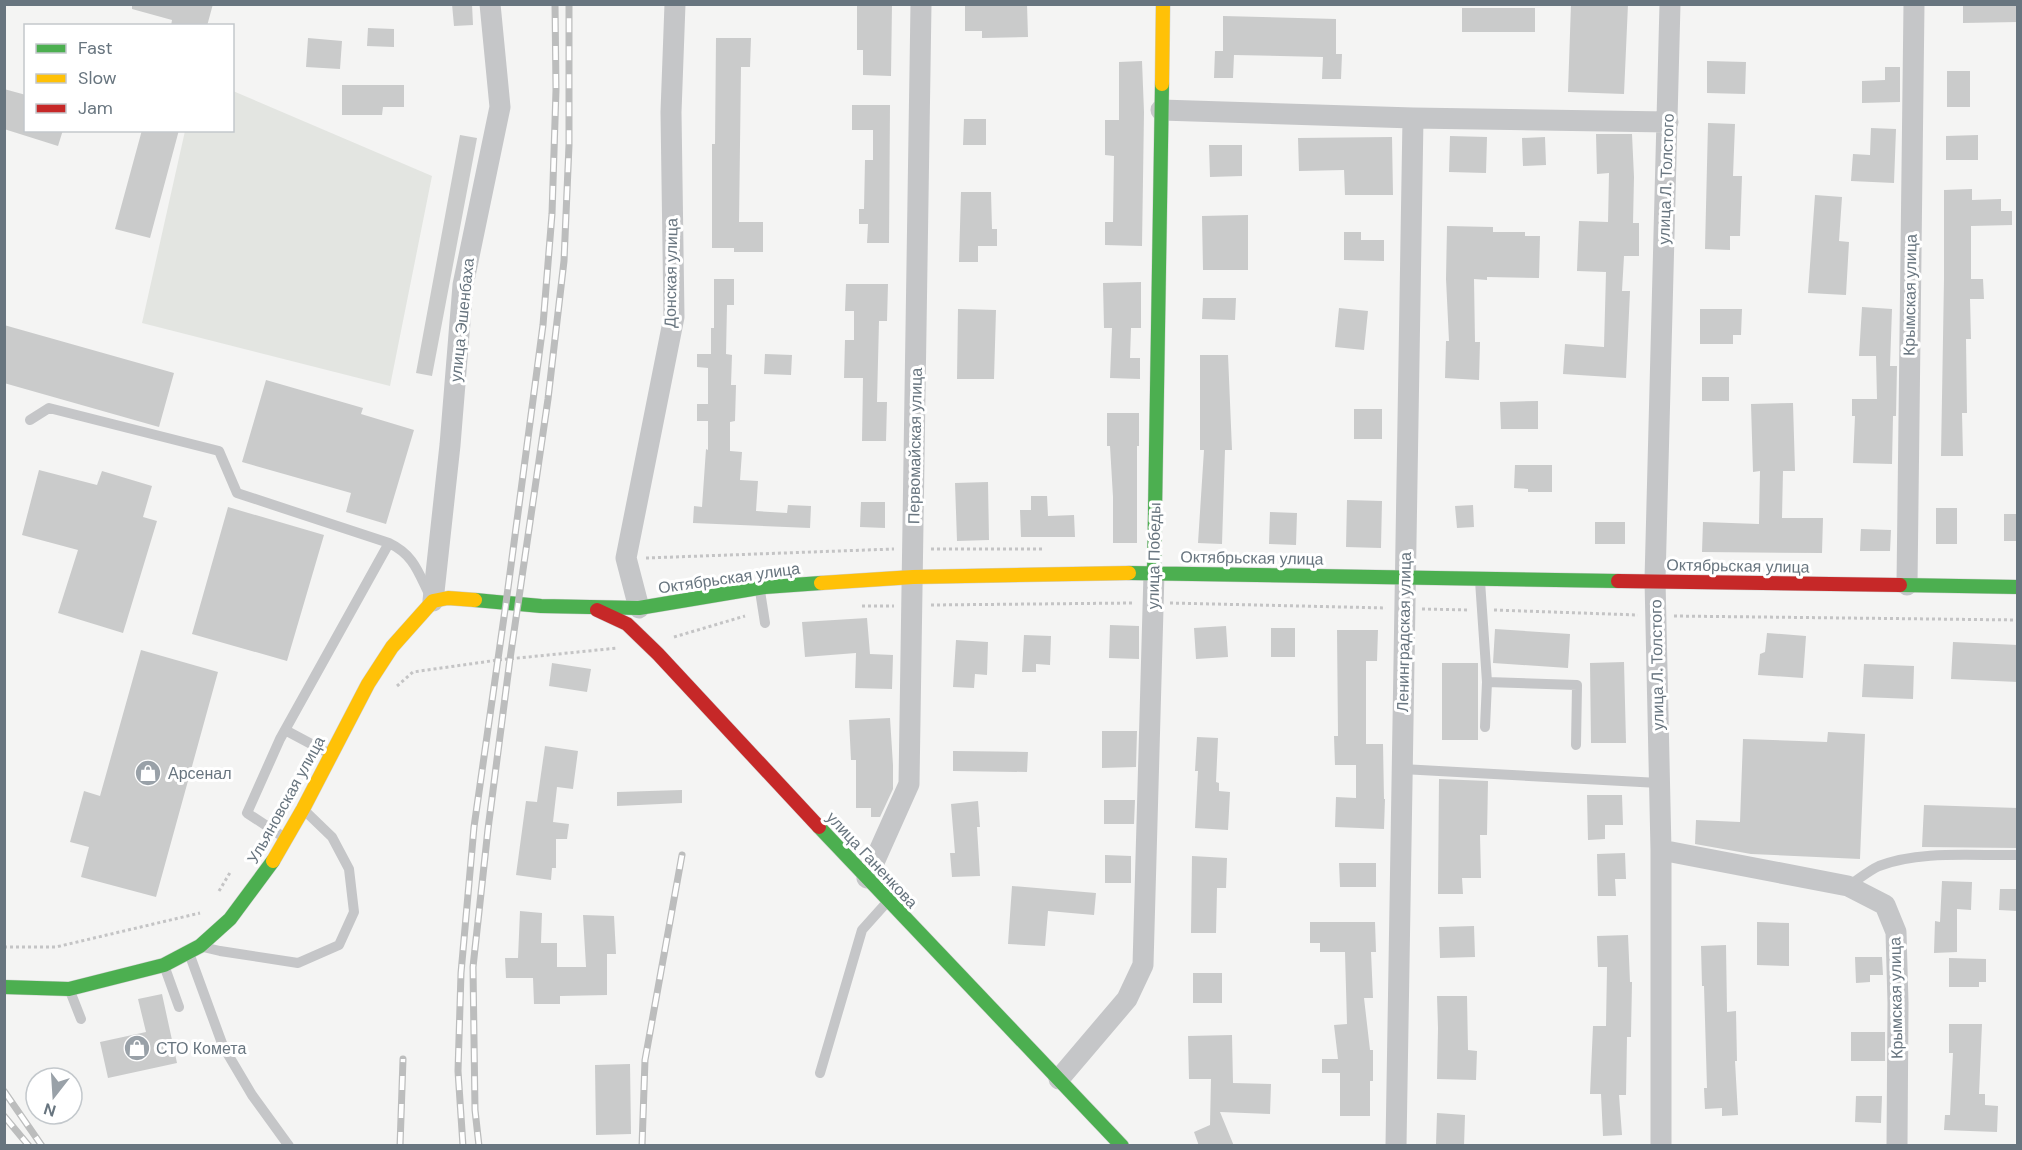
<svg xmlns="http://www.w3.org/2000/svg" width="2022" height="1150" viewBox="0 0 2022 1150" font-family="'DM Sans',sans-serif">
	<style>
		.green { fill: #e3e5e1 }
		.building { fill: #cacbcb }
		.lines { fill: none; stroke-linecap: round; stroke-linejoin: round }
		.fast-casing { stroke: #d0d1d1; stroke-width: 15 }
		.slow-casing { stroke: #d0d1d1; stroke-width: 15 }
		.jam-casing { stroke: #d0d1d1; stroke-width: 15 }
		.path { stroke: #c4c4c5; stroke-width: 3; stroke-dasharray: 3 3; stroke-linecap: butt }
		.lane { stroke: #c5c6c8; stroke-width: 10 }
		.street { stroke: #c5c6c8; stroke-width: 21 }
		.fast { stroke: #4caf50; stroke-width: 14 }
		.slow { stroke: #ffc107; stroke-width: 14 }
		.jam { stroke: #c62828; stroke-width: 14 }
		.rail-casing { stroke: #bcbdbd; stroke-width: 7 }
		.rail { stroke: #fff; stroke-width: 4.5; stroke-dasharray: 14; stroke-linecap: butt }
		.labels { text-anchor: middle; dominant-baseline: central; stroke-width: 6; stroke-linejoin: round; paint-order: stroke }
		.street-label { font-size: 16px; fill: #68757f; stroke: #fff }
		.poi-label { font-size: 16px; fill: #68757f; stroke: #fff; text-anchor: start }
	</style>
	<rect width="100%" height="100%" fill="#f4f4f3"/>
	<path class="green" d="M233 91 432 176 390 386 142 323 185 131 232 130Z"/>
	<path class="building" d="M132 4H213L207 26H171L172 20 132 9Z
		M452 4H472L473 25 454 26Z
		M857 4H892L891 76 863 75V50H857Z
		M965 4H1027L1028 37 982 38V31H965Z
		M1571 4H1628L1624 94 1568 92Z
		M1963 4H2018V22L1963 23Z
		M1462 8H1535V32H1462Z
		M1223 16 1336 19V54H1342L1341 79H1322L1323 57 1234 55 1233 78H1214L1215 51H1223Z
		M368 28 394 29V47L367 46Z
		M308 38 342 41 340 69 306 67Z
		M716 38H751L750 67H741L739 222H763V252H734V248H712V144H715Z
		M1142 61 1144 112 1142 246 1105 245V222H1113L1114 156 1105 155V120H1119V62Z
		M1707 61 1746 62 1745 94 1707 93Z
		M1885 67H1900V102L1862 103V81L1885 80Z
		M1947 71H1970V107H1947Z
		M342 85H404V107H383L382 115H342Z
		M4 89 26 95V130H63L58 146 4 129Z
		M852 105H890L889 243H867L868 224H859V209H864L865 160H873V130H852Z
		M964 119H986V145H963Z
		M1708 123 1735 124 1733 176H1742L1740 236H1730V250L1705 249Z
		M1871 128 1896 129 1894 183 1851 181 1853 154 1870 155Z
		M142 130H179L150 238 115 229Z
		M1596 134H1632L1634 177 1633 223H1639V256H1624L1622 291H1630L1626 378 1563 374 1565 344 1604 347 1606 272 1577 271 1579 221 1608 222 1609 173 1597 174Z
		M460 135 477 138 432 376 416 373Z
		M1978 135V160H1946V136Z
		M1450 136 1487 137 1486 173 1449 172Z
		M1392 137 1393 195H1345L1344 170 1299 171 1298 138Z
		M1545 137 1546 165 1523 166 1522 138Z
		M1209 145H1242V176L1210 177Z
		M1972 189V200L2001 199V211H2012V225L1971 226V279H1983L1984 299H1970L1971 339H1966L1967 413H1962L1963 456H1941L1944 279V190Z
		M961 192H991L992 229H997V246H978V262H959Z
		M1815 195 1842 197 1839 241 1849 242 1846 295 1808 293Z
		M1248 215V270H1203L1202 216Z
		M1447 226 1493 227V232H1525V236H1540L1539 278 1487 277V280L1474 279 1475 342H1480L1479 380 1445 378 1446 341H1449L1446 279Z
		M1344 232H1361V240H1384V261L1344 260Z
		M714 279H734V305H727L726 354 732 355 731 385H736L735 421 730 422V451L742 452 740 480 758 481 756 511 787 513 788 505 811 506 810 528 693 523 694 506 702 507 706 449 708 450V421H697V404H708V368L697 367V354H711V328H714Z
		M1141 282V328H1131L1130 358H1140V379L1110 378 1112 328H1104L1103 283Z
		M846 284H888L887 321H879L877 402H887L886 441H862L863 378H844L845 340H854V311H845Z
		M1203 298H1236L1235 320 1202 319Z
		M1862 307 1892 309 1890 366H1897L1896 416H1893L1892 464 1853 463 1855 416H1852V399H1877L1876 356H1859Z
		M1339 308 1368 311 1364 350 1335 347Z
		M958 309 996 310 994 379H957Z
		M1700 309H1742L1741 335H1733V344H1700Z
		M4 325 174 373 159 427 4 383Z
		M765 354 792 355 791 375 764 374Z
		M1200 355H1228L1232 450H1225L1222 544 1198 543 1204 450H1200Z
		M1702 377H1729V401H1702Z
		M266 380 363 408 361 414 414 430 386 524 346 512 351 493 242 462Z
		M1538 401V429H1501L1500 402Z
		M1793 403 1795 471H1783L1782 518H1823L1822 553 1702 552 1703 522 1759 524 1760 471 1753 472 1751 404Z
		M1354 409H1382V439H1354Z
		M1107 413H1139V446H1137V543H1113V497L1110 446H1107Z
		M1515 465H1552V492H1528V489L1514 488Z
		M39 470 97 485 102 471 152 486 143 517 157 521 123 633 58 613 78 550 22 535Z
		M988 482 989 540 957 541 955 483Z
		M1031 496H1047L1048 516 1074 515 1075 537H1021L1020 510H1031Z
		M1347 500 1382 501 1381 548 1346 547Z
		M861 502H885V528L860 527Z
		M1473 505 1474 527 1457 528 1455 506Z
		M228 507 324 535 287 661 192 634Z
		M1936 508H1957V544H1936Z
		M1270 512 1297 513 1296 545 1269 544Z
		M2004 514H2018V541H2004Z
		M1595 522H1625V544H1595Z
		M1861 529 1891 530 1890 551H1860Z
		M867 618 870 654 893 655 892 689 855 688 856 653 805 657 802 622Z
		M1110 625 1139 626V659L1109 658Z
		M1226 626 1228 657 1196 659 1194 628Z
		M1271 628H1295V657H1271Z
		M1495 629 1570 634 1568 668 1493 663Z
		M1337 630H1378L1377 661H1366V744H1383L1384 799H1385L1384 829 1335 827 1336 797 1356 798V765H1335L1334 736H1338Z
		M1767 633 1806 636 1803 678 1758 675 1760 654 1765 652Z
		M1024 635 1051 636 1050 665 1036 664V672H1022Z
		M956 640 988 642 987 675 975 674 974 688 953 687Z
		M1953 642 2018 645V682L1951 679Z
		M141 650 218 672 156 897 81 877 89 847 70 842 84 791 100 796Z
		M1624 662 1626 743H1591L1590 663Z
		M552 663 591 669 587 692 549 686Z
		M1442 663H1478V740H1442Z
		M1864 664 1914 666 1913 699 1862 697Z
		M890 718 893 765V789L880 817H871V808H856V760H851L849 720Z
		M1102 731H1137L1136 767 1102 768Z
		M1828 732 1865 734 1860 859 1751 854 1695 844 1696 820 1740 822 1743 739 1827 742Z
		M1197 737 1218 738 1216 782 1219 783V791L1230 792 1228 830 1195 828 1198 771H1195Z
		M545 746 578 751 573 789 557 787 553 822 569 824 567 839H556V868H552L551 880 516 875 526 801 537 802Z
		M953 751 1028 752 1027 772 953 771Z
		M1439 779 1488 781 1487 835H1480L1481 878H1462L1463 894H1438Z
		M682 790V803L617 806V792Z
		M1587 795H1622L1623 825H1605V839L1588 840Z
		M1104 800H1135L1134 824H1104Z
		M978 801 980 827H977L980 876 952 877 950 853H955L951 804Z
		M1924 805 2018 808V848L1922 847Z
		M1625 853 1626 879H1615L1616 896H1598L1597 854Z
		M1105 855 1131 856V883H1105Z
		M1192 856 1227 858 1226 888H1217L1216 933H1191Z
		M1339 863H1376V887H1340Z
		M1942 881 1972 882 1971 910 1957 909V952L1934 953 1935 921 1940 922Z
		M1012 886 1096 893 1094 915 1048 911 1045 946 1008 944Z
		M2000 889H2018V911L1999 910Z
		M520 911 542 913 541 943H557V967H586L583 915 614 916 616 954H607V995L560 996V1004H534L533 978H506L505 958H518Z
		M1310 922H1375L1376 952H1371L1373 998H1364L1370 1050H1373V1081H1370V1116H1340V1073H1322V1059H1338L1334 1025 1347 1024 1345 952H1320V943H1310Z
		M1757 922 1789 923V966L1757 965Z
		M1474 926 1475 957 1440 958 1439 927Z
		M1628 935 1630 982H1632L1631 1037H1627L1626 1095H1619L1622 1135 1603 1136 1601 1094H1590L1593 1026H1606L1607 967H1598L1597 936Z
		M1726 945 1727 1012 1736 1011 1737 1061H1735L1738 1115 1722 1116V1108L1705 1109 1704 1088H1707L1704 986H1702L1701 946Z
		M1855 957H1882L1883 975H1870V982L1856 983Z
		M1949 958 1986 959V982H1979V987H1949Z
		M1193 973H1222V1003H1193Z
		M162 994 177 1063 108 1078 100 1042 146 1032 138 999Z
		M1437 996H1467L1468 1050 1477 1051 1476 1080 1437 1079 1438 1028Z
		M1949 1024H1982L1979 1094H1985V1105L1998 1106 1997 1132 1944 1130 1945 1115H1950L1953 1053H1949Z
		M1851 1032H1885V1061H1851Z
		M1232 1035 1233 1083 1271 1084 1270 1114 1220 1112 1234 1146H1199L1194 1132 1210 1125 1211 1079H1189L1188 1036Z
		M630 1064 631 1134 596 1135 595 1065Z
		M1856 1096H1882L1881 1123 1855 1122Z
		M1437 1113 1465 1115 1464 1146 1436 1144Z"/>
	<g class="lines">
		<g class="fast-casing">
			<path id="fast" d="M1129 573 1618 581
				M1154 573 1162 84
				M1900 585 2018 587
				M475 600 541 606 639 608 765 587 821 583
				M819 827 1122 1146
				M4 987 69 989 164 965 200 946 230 919 273 861"/>
		</g>
		<g class="slow-casing">
			<path id="slow" d="M1162 84 1163 4
				M821 583 913 577 1129 573
				M273 861 303 809 368 684 392 647 433 601 448 598 475 600"/>
		</g>
		<g class="jam-casing">
			<path id="jam" d="M1618 581 1900 585
				M597 610 627 624 658 654 819 827"/>
		</g>
		<path class="path" d="M931 549H1044
			M646 558 894 549
			M1170 603 1386 608
			M931 605 1134 603
			M862 606H894
			M1422 609 1470 610
			M1494 610 1638 615
			M1674 616 2018 620
			M674 637 745 616
			M397 686 413 672 498 660 618 648
			M219 891 231 871
			M4 947H56L200 913"/>
		<path class="lane" d="M30 420 49 408 219 451 237 493 389 543C414 555 418 572 430 596
			M1480 581 1487 682 1485 727
			M760 591 765 623
			M1487 682 1577 685 1576 745
			M285 730 330 754
			M1402 769 1659 783
			M285 838 247 813 280 739 389 543
			M1848 886C1858 880 1868 871 1879 866 1920 850 1974 856 2018 855
			M203 947 220 951 298 963 339 945 354 912 349 869 332 837 304 810
			M189 953 223 1046 252 1095 289 1146
			M165 968 179 1007
			M70 991 81 1019
			M820 1073 862 930 888 901"/>
		<path class="street" d="M1161 110 1413 118 1668 122
			M1907 585 1914 4
			M433 601 450 445 463 285 500 107 490 4
			M639 608 626 558 674 317 671 112 675 4
			M1661 850 1848 886 1885 905 1896 932 1898 1003 1897 1146
			M867 878 909 784 921 4
			M1059 1079 1127 999 1143 965 1154 573
			M1396 1146 1413 118
			M1661 1146V850L1655 580 1670 4"/>
		<use href="#fast" class="fast"/>
		<use href="#slow" class="slow"/>
		<use href="#jam" class="jam"/>
		<g class="rail-casing">
			<path id="rail" d="M4 1091 42 1146
				M4 1116 29 1146
				M400 1146 403 1059
				M463 1146 458 1071 461 973 474 827 506 603 543 325 552 214 556 90 555 4
				M479 1146 475 1110 473 967 488 829 510 659 548 399 564 261 569 145V4
				M642 1146 645 1060 682 855"/>
		</g>
		<use href="#rail" class="rail"/>
	</g>
	<defs>
		<g id="shop-disc" transform="scale(1.35)"><circle r="9.5" fill="#99a1a8" stroke="#fff"/><path d="M-5-2.5h2.3a2.7 3.5 0 0 1 5.4 0H5L5.5 6h-11ZM-1.5-2.5h3a1.5 2.3 0 0 0-3 0Z" fill="#fff"/></g>
	</defs>
	<g fill-rule="evenodd">
		<use href="#shop-disc" x="148" y="773"/>
		<use href="#shop-disc" x="137" y="1048"/>
	</g>
	<g class="labels">
		<g class="street-label">
			<text transform="translate(1666 179) rotate(-88)">улица Л. Толстого</text>
			<text transform="translate(671 273) rotate(-89)">Донская улица</text>
			<text transform="translate(1910 295) rotate(-89)">Крымская улица</text>
			<text transform="translate(462 320) rotate(-84)">улица Эшенбаха</text>
			<text transform="translate(915 446) rotate(-89)">Первомайская улица</text>
			<text transform="translate(1154 556) rotate(-89)">улица Победы</text>
			<text transform="translate(1252 558) rotate(1)">Октябрьская улица</text>
			<text transform="translate(1738 566) rotate(1)">Октябрьская улица</text>
			<text transform="translate(729 578) rotate(-8)">Октябрьская улица</text>
			<text transform="translate(1404 632) rotate(-89)">Ленинградская улица</text>
			<text transform="translate(1657 665) rotate(-91)">улица Л. Толстого</text>
			<text transform="translate(286 800) rotate(-61)">Ульяновская улица</text>
			<text transform="translate(872 860) rotate(47)">улица Ганенкова</text>
			<text transform="translate(1896 998) rotate(-91)">Крымская улица</text>
		</g>
		<g class="poi-label">
			<text x="168" y="773">Арсенал</text>
			<text x="156" y="1048">СТО Комета</text>
		</g>
	</g>
	<rect width="2022" height="1150" fill="none" stroke="#68757f" stroke-width="12"/>
	<rect x="24" y="24" width="210" height="108" fill="#ffffff" stroke="#c3c8cc" stroke-width="1.5"/>
	<rect x="36" y="44" width="30" height="9" fill="#4caf50" stroke="#c3c8cc" stroke-width="1.5"/>
	<text x="78" y="54" font-size="18" fill="#68757f">Fast</text>
	<rect x="36" y="74" width="30" height="9" fill="#ffc107" stroke="#c3c8cc" stroke-width="1.5"/>
	<text x="78" y="84" font-size="18" fill="#68757f">Slow</text>
	<rect x="36" y="104" width="30" height="9" fill="#c62828" stroke="#c3c8cc" stroke-width="1.5"/>
	<text x="78" y="114" font-size="18" fill="#68757f">Jam</text>
	<g transform="translate(54 1096) rotate(197)"><circle r="28" fill="#ffffff" stroke="#c3c8cc" stroke-width="1.5"/>
	<path d="M0-4.5L10 22L0 15L-10 22Z" fill="#99a1a8"/>
	<text y="-9" font-size="16" font-weight="bold" text-anchor="middle" fill="#68757f">N</text>
	</g>
</svg>
